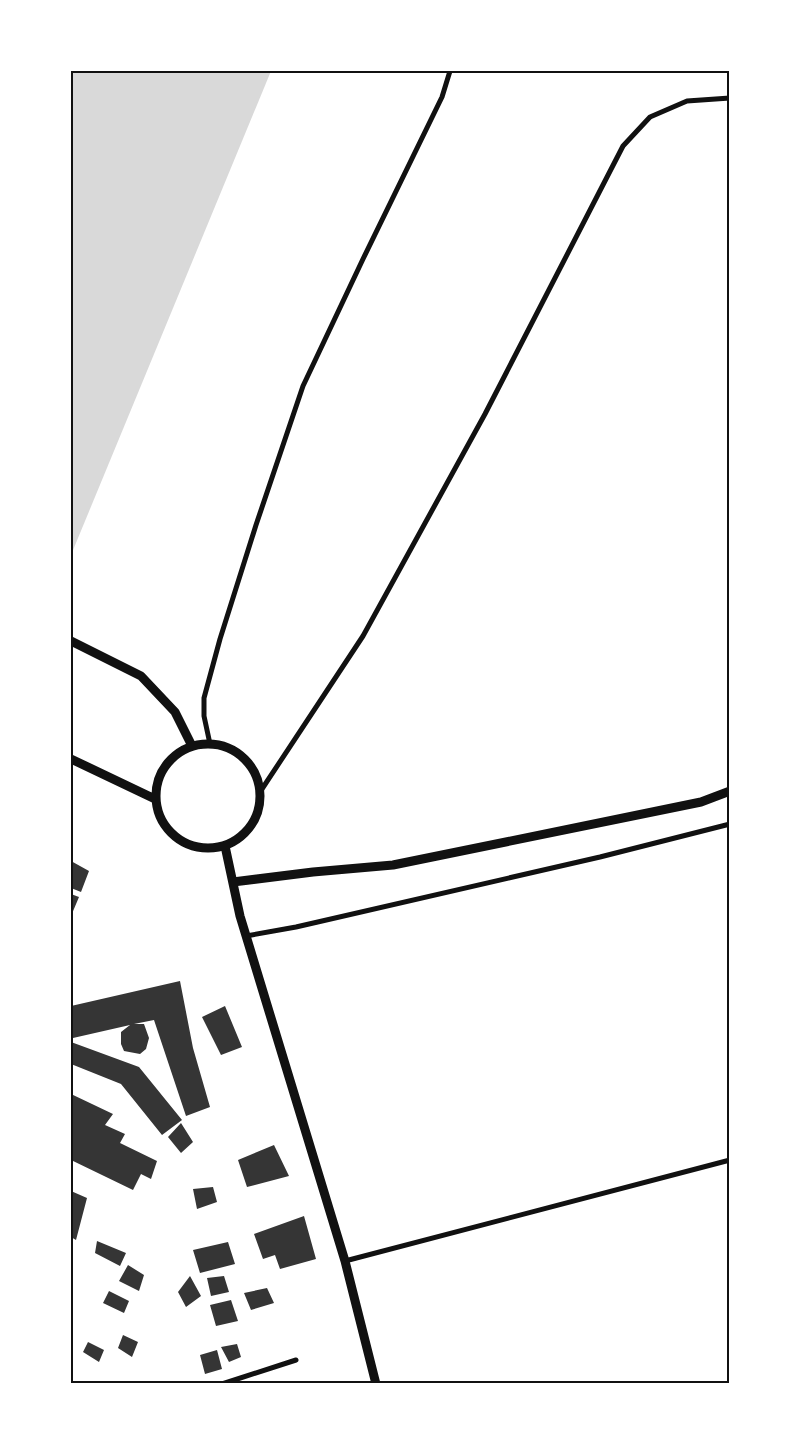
<svg xmlns="http://www.w3.org/2000/svg" width="801" height="1455" viewBox="0 0 801 1455" font-family="'Nunito Sans',sans-serif">
	<style>
		.water { fill: #d9d9d9 }
		.building { fill: #353535 }
		.lines { fill: none; stroke-linecap: round; stroke-linejoin: round }
		.minor { stroke: #111; stroke-width: 5 }
		.tertiary { stroke: #111; stroke-width: 9 }
		.neatline { fill: none; stroke: #111; stroke-width: 2 }
	</style>
	<rect width="100%" height="100%" fill="#fff"/>
	<path class="water" d="M71 71H271L71 555Z"/>
	<path class="building" d="M71 861 89 871 81 892 71 888Z
		M71 894 79 897 71 916Z
		M180 981 193 1048 210 1107 186 1116 154 1020 134 1024H144L149 1038 146 1049 140 1054 124 1051 121 1044V1032L130 1025 73 1038 71 1035V1006Z
		M225 1006 242 1047 221 1055 202 1017Z
		M71 1042 139 1067 182 1120 162 1135 121 1084 71 1064Z
		M71 1094 113 1114 105 1125 125 1134 120 1143 157 1161 151 1179 141 1174 133 1190 71 1160Z
		M181 1123 193 1142 181 1153 168 1137Z
		M274 1145 289 1176 247 1187 238 1160Z
		M213 1187 217 1202 197 1209 193 1189Z
		M71 1191 87 1198 76 1240 71 1237Z
		M304 1216 316 1259 280 1269 275 1255 263 1259 254 1234Z
		M97 1241 126 1253 120 1266 95 1253Z
		M228 1242 235 1264 200 1273 193 1250Z
		M128 1265 144 1275 139 1291 119 1281Z
		M190 1276 201 1296 186 1307 178 1292Z
		M224 1276 229 1292 211 1296 207 1278Z
		M267 1288 274 1303 251 1310 244 1293Z
		M109 1291 129 1301 124 1313 103 1303Z
		M231 1300 238 1321 216 1326 210 1305Z
		M123 1335 138 1342 132 1357 118 1348Z
		M88 1342 104 1350 99 1362 83 1352Z
		M237 1344 241 1357 229 1362 221 1347Z
		M217 1350 222 1369 205 1374 200 1355Z"/>
	<g class="lines">
		<path class="minor" d="M210 744 204 716V698L220 639 256 525 303 386 363 259 442 97 450 71
			M260 792 363 636 485 414 623 146 650 117 687 101 730 98
			M246 936 296 927 600 857 730 824
			M345 1261 730 1160
			M222 1384 296 1360"/>
		<path class="tertiary" d="M71 641 141 676 175 712 192 746
			M156 796a52 52 0 1 1 104 0a52 52 0 1 1-104 0Z
			M71 759 155 799
			M225 846 240 916 345 1261 376 1384
			M233 882 313 872 393 865 701 802 730 791"/>
	</g>
	<rect width="801" height="1455" fill="none" stroke="#ffffff" stroke-width="145"/>
	<rect x="72" y="72" width="656" height="1310" class="neatline"/>
</svg>
